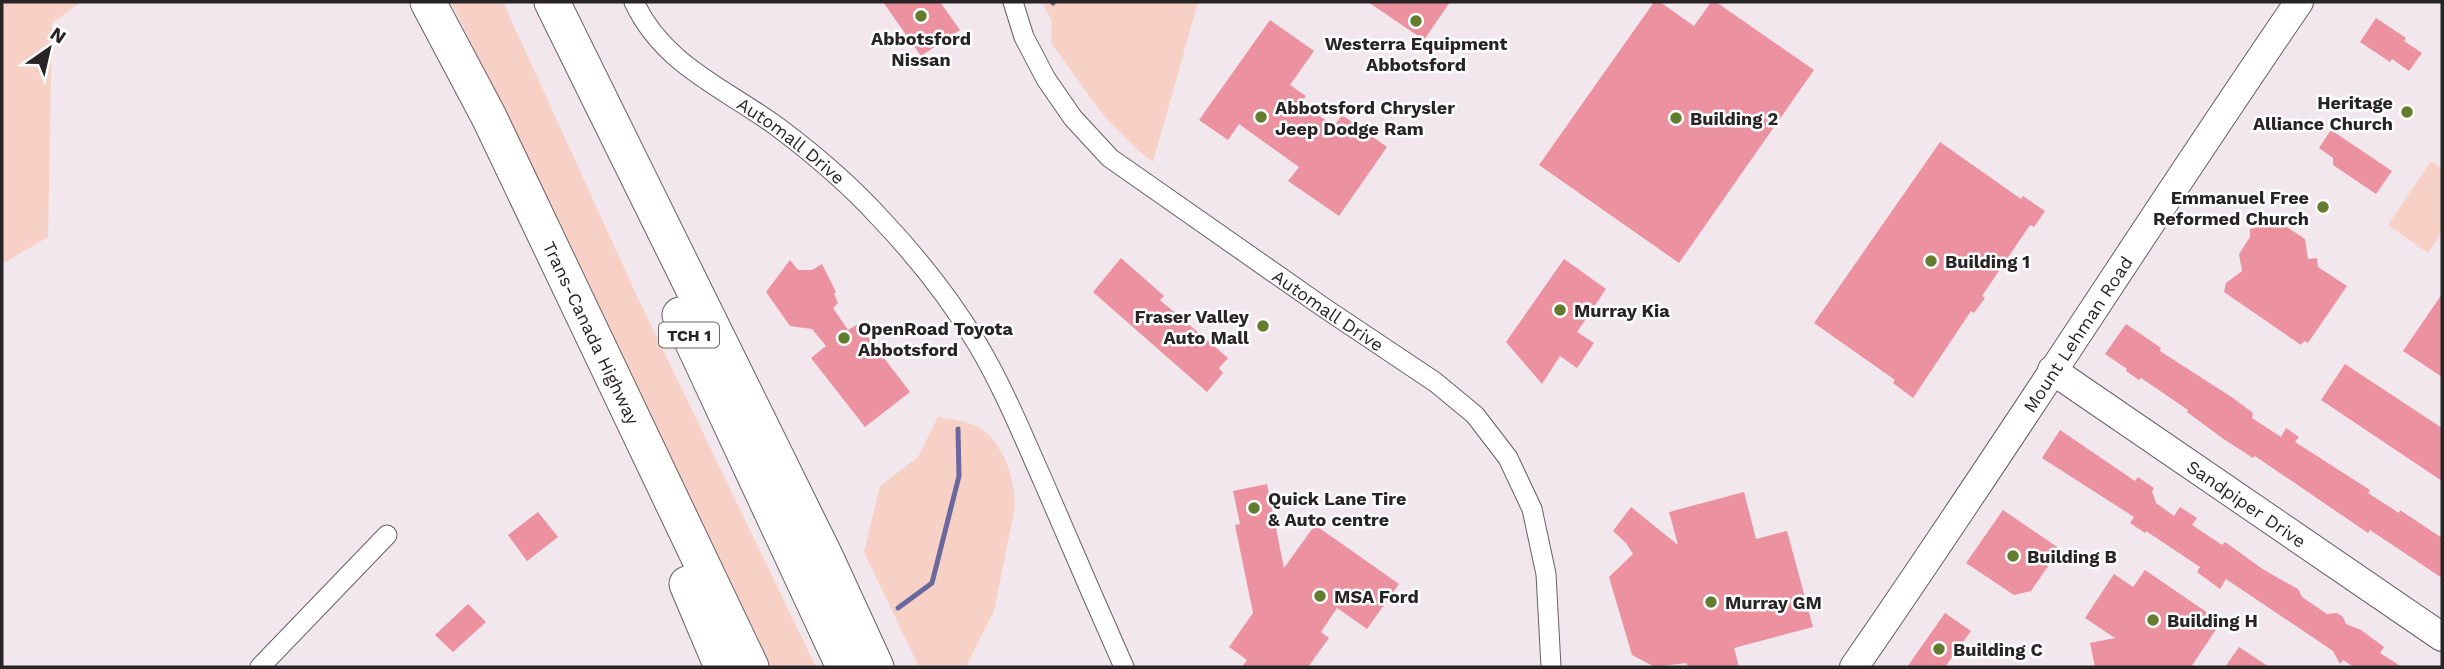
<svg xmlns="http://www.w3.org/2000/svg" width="2444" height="669" viewBox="0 0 2444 669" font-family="'Work Sans',sans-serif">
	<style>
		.green { fill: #f7d1c5 }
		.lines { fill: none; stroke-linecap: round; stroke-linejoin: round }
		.stream { stroke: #6a689d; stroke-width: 5 }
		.building { fill: #eb919f }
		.street-casing { stroke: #686065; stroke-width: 21 }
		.secondary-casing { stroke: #686065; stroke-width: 30 }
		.highway-casing { stroke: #686065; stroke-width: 37 }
		.street { stroke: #fff; stroke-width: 19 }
		.secondary { stroke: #fff; stroke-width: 28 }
		.highway { stroke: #fff; stroke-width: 35 }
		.poi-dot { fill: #647c2e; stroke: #fff; stroke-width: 2.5 }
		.labels { text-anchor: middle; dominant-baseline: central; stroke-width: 5; stroke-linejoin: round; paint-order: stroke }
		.shield { fill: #fff; stroke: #686667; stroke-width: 2 }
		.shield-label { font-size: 16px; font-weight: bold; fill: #282426 }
		.poi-label { font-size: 18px; font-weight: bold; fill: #282426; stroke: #fff; text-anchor: start }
		.street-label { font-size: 18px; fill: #282426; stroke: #fff }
	</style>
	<rect width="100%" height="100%" fill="#f1e7ed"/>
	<path class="green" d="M2 2H81L52 23 48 237 2 264Z
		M451 2H503L636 294 816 667H768L501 104Z
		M1042 2H1198L1153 162 1138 150 1104 116 1051 43 1052 21Z
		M2431 161 2442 169V232L2428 253 2388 225Z
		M938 417C949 419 960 420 971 424 1002 434 1015 478 1015 507L994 611 966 667H919L864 552 880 486 918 457Z"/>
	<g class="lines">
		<path class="stream" d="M1053 3V2
			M898 608 932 583 959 476 958 429"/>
	</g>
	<path class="building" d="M883 2H940L960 30 921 56Z
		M1368 2H1450L1424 40Z
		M1654 2H1660L1694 26 1711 2H1716L1814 70 1679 263 1539 165Z
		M2376 18 2406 38 2404 41 2422 53 2409 71 2392 59 2390 62 2360 42Z
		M1270 20 1314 51 1290 85 1306 96 1301 103 1334 126 1342 115 1387 147 1339 216 1288 181 1299 167 1239 124 1228 140 1199 120Z
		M2331 130 2392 171 2376 194 2333 165V158L2319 148Z
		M1940 142 2021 199 2023 196 2045 211 2034 227 2030 225 1982 296 1985 298 1974 313 1971 311 1913 398 1893 383 1895 380 1814 323Z
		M2279 222 2305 239 2308 259 2317 258 2318 267 2347 286 2308 343 2304 341 2301 345 2224 292 2226 283 2242 271 2239 254 2250 237V229Z
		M1121 258 1164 296 1160 300 1228 358 1219 368 1223 373 1207 392 1093 292Z
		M1564 259 1606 289 1577 332 1594 343 1577 368 1560 356 1542 384 1506 342Z
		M790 260 798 270H812L822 264 836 292 834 294 838 303 833 308 848 330 858 324 910 392 865 427 811 358 826 346 812 329 790 326 766 292Z
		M2442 294V377L2403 351Z
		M2126 324 2161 348 2160 351 2233 398 2253 413 2252 418 2281 437 2286 428 2299 437 2295 442 2370 490 2368 493 2399 513 2400 510 2442 538V578L2370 530 2368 533 2255 456 2253 458 2222 438 2187 412 2188 410 2141 378 2139 380 2126 371 2127 369 2105 354Z
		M2345 364 2442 428V481L2321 400Z
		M2060 430 2135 481 2138 477 2154 488 2152 491 2156 503 2174 516 2180 507 2197 518 2192 525 2222 545 2225 542 2264 570 2298 589 2302 597 2327 614 2337 613 2343 617 2346 624 2361 630 2384 647 2380 653 2402 667H2354L2343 660 2340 664 2333 651 2226 579 2220 589 2197 572 2200 567 2146 531 2145 533 2130 523 2134 517 2042 458Z
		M1267 484 1284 568 1315 525 1399 584 1367 629 1337 608 1321 632 1329 638 1308 667H1242L1247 660 1229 647 1253 613 1235 525 1240 524 1233 491Z
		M1744 492 1756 539 1787 531 1813 627 1734 648 1739 667H1689L1686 663 1655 667 1632 655 1609 577 1633 554 1626 543 1613 531 1631 507 1678 545 1669 512Z
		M2003 510 2060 549 2031 591 2014 595 1966 563Z
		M538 512 558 537 527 561 508 535Z
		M2145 570 2221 622 2191 667H2095L2090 643 2115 638 2085 618 2114 574 2133 587Z
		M468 604 486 622 453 652 435 635Z
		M1945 613 1971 631 1945 667H1907Z
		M2239 647 2269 667H2225Z"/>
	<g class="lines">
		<g class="street-casing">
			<g id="street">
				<path id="s1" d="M634 2C664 66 725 88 779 128 815 155 851 186 881 219 917 257 951 300 978 345 1004 389 1023 436 1044 483 1070 544 1097 606 1124 667"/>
				<path id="s2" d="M1013 2 1024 37 1046 79 1073 118 1110 158 1323 307 1435 382 1475 415 1508 458 1532 509 1546 574 1551 667"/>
				<path d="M260 667 387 535"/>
			</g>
		</g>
		<g class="secondary-casing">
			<g id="secondary">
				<path id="s3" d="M2052 370 2442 637"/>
				<path id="s4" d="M1854 667C2006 448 2148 222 2299 2"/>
			</g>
		</g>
		<g class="highway-casing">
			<g id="highway">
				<path id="s5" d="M428 2 489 117 751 667"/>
				<path d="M552 2 826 558 876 667"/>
				<path d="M680 315 844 667"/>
				<path d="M687 584 722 667"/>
			</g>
		</g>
		<use href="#street" class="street"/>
		<use href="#secondary" class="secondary"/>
		<use href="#highway" class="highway"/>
	</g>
	<g class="poi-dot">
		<circle cx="921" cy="16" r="7"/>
		<circle cx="1416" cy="21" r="7"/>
		<circle cx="2407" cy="112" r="7"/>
		<circle cx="1261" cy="117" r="7"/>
		<circle cx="1676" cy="118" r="7"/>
		<circle cx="2323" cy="207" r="7"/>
		<circle cx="1931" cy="261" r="7"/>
		<circle cx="1560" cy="310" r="7"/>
		<circle cx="1263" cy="326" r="7"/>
		<circle cx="844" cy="338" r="7"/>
		<circle cx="1254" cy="508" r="7"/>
		<circle cx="2013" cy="556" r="7"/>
		<circle cx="1320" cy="596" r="7"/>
		<circle cx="1711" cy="602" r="7"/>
		<circle cx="2153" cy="620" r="7"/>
		<circle cx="1939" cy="649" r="7"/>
	</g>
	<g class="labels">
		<rect class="shield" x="659" y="322.5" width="60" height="25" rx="5"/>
		<g class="shield-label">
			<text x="689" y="335">TCH 1</text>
		</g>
		<g class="poi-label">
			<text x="921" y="38" text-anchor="middle">Abbotsford<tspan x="921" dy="21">Nissan</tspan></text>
			<text x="1416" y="43" text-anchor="middle">Westerra Equipment<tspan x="1416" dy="21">Abbotsford</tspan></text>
			<text x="2393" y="102" text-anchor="end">Heritage<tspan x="2393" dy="21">Alliance Church</tspan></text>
			<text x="1275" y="107">Abbotsford Chrysler<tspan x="1275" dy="21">Jeep Dodge Ram</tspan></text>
			<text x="1690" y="118">Building 2</text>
			<text x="2309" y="197" text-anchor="end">Emmanuel Free<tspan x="2309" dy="21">Reformed Church</tspan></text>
			<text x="1945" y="261">Building 1</text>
			<text x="1574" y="310">Murray Kia</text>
			<text x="1249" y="316" text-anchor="end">Fraser Valley<tspan x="1249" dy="21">Auto Mall</tspan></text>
			<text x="858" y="328">OpenRoad Toyota<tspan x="858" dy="21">Abbotsford</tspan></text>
			<text x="1268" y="498">Quick Lane Tire<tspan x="1268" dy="21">&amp; Auto centre</tspan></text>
			<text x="2027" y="556">Building B</text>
			<text x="1334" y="596">MSA Ford</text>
			<text x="1725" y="602">Murray GM</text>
			<text x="2167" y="620">Building H</text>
			<text x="1953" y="649">Building C</text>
		</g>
		<g class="street-label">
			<text stroke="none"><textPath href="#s1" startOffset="212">Automall Drive</textPath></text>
			<text stroke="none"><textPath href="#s2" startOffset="452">Automall Drive</textPath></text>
			<text stroke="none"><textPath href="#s5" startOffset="369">Trans-Canada Highway</textPath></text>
			<text stroke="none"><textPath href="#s4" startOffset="401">Mount Lehman Road</textPath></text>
			<text stroke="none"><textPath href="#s3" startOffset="236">Sandpiper Drive</textPath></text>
		</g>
	</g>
	<rect width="2444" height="669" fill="none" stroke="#282426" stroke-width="7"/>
	<g transform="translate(49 49) rotate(34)" stroke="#ffffff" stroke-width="5" paint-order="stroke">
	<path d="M0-5L12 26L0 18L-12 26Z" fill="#282426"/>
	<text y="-10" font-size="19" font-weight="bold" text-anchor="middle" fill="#282426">N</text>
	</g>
</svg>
